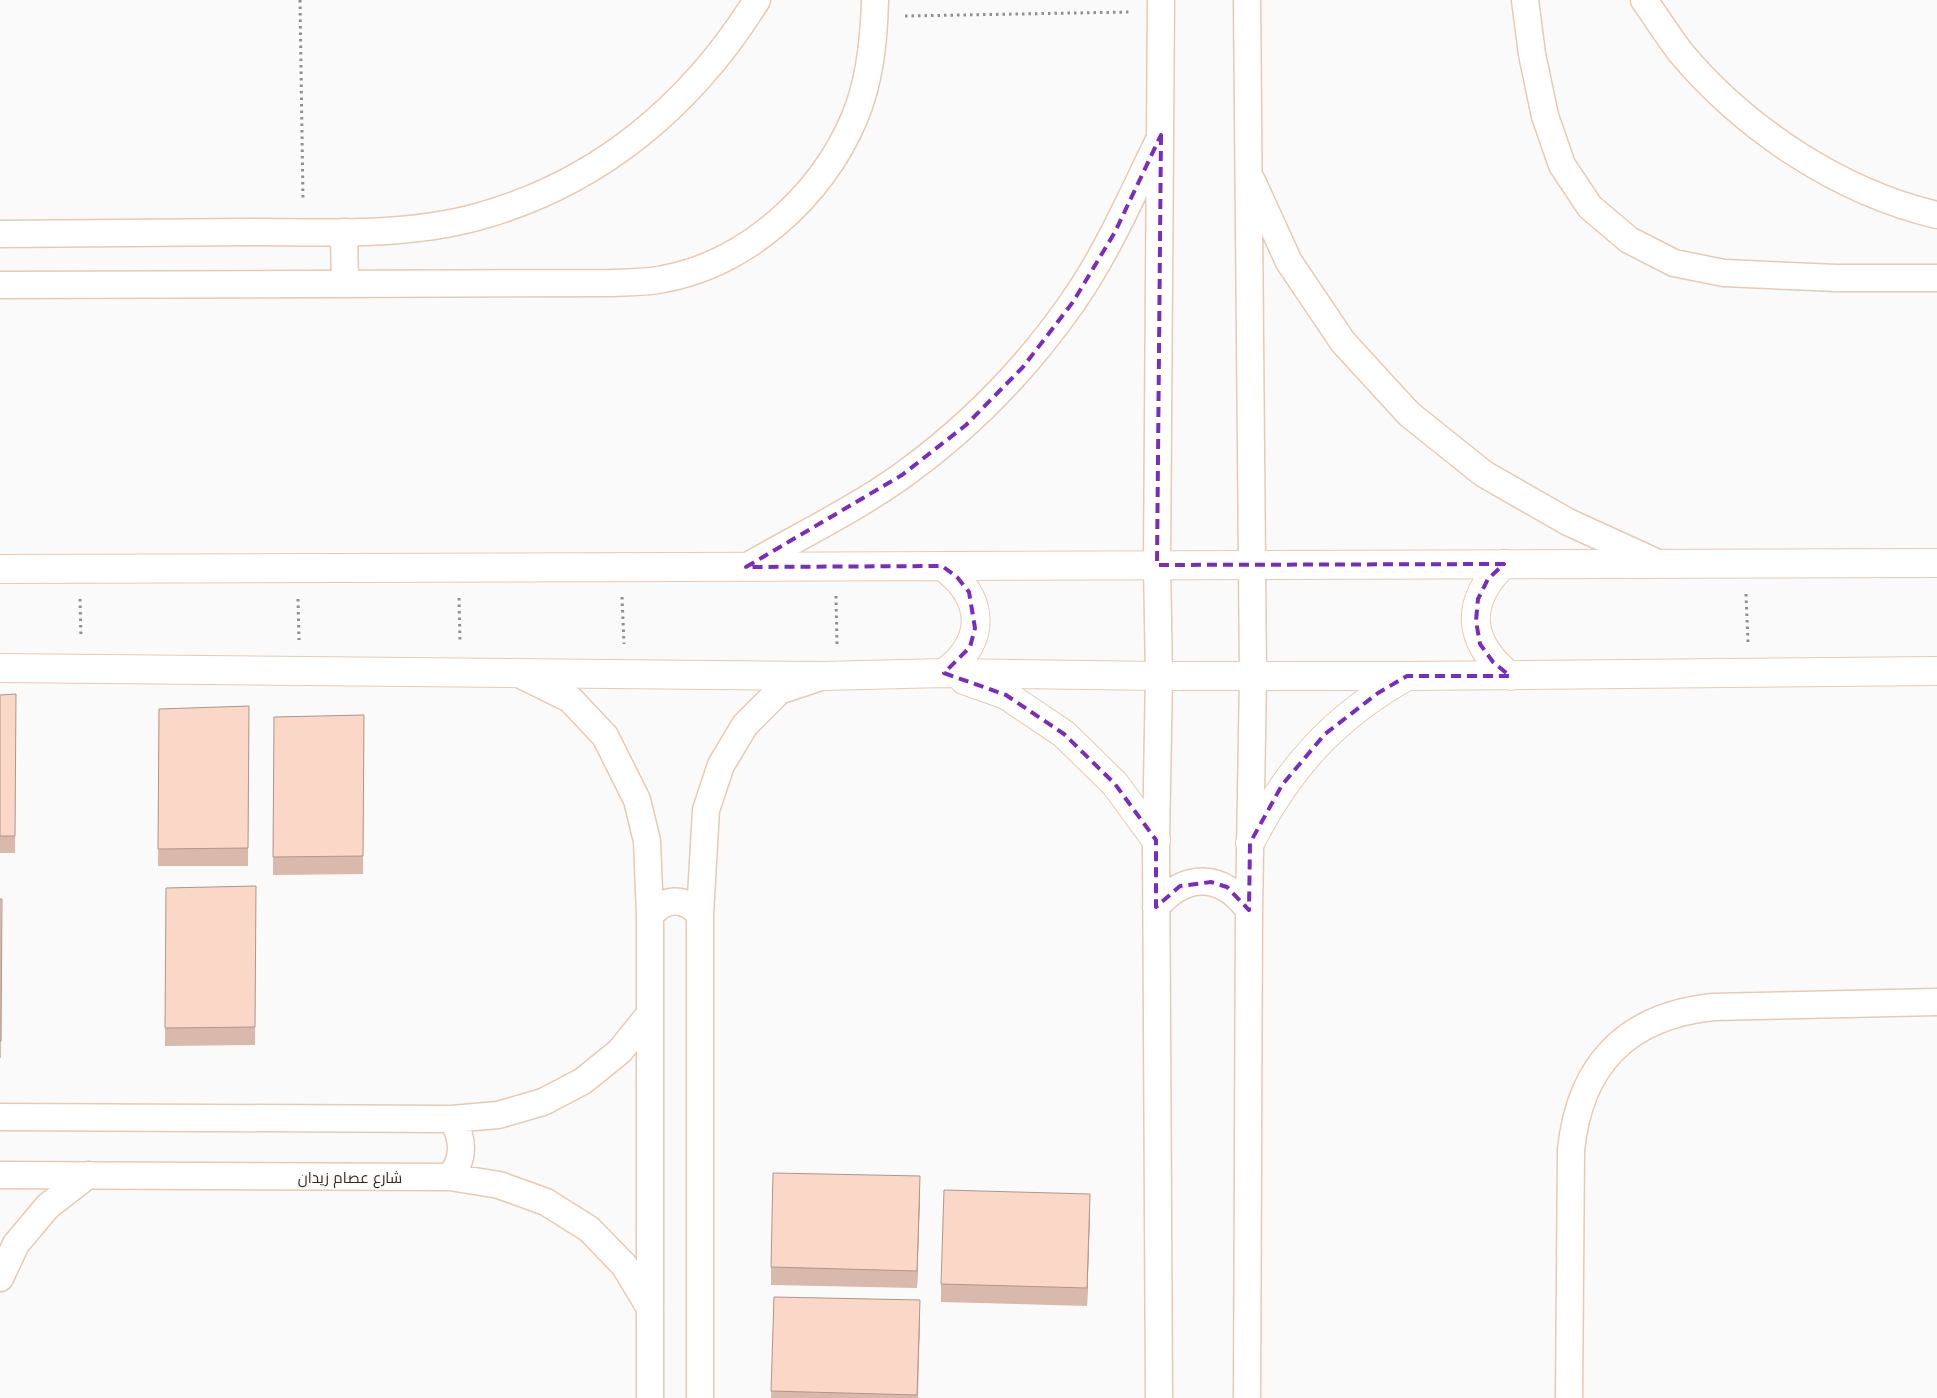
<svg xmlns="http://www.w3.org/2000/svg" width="1937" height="1398" viewBox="0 0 1937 1398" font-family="'Libre Baskerville',Cairo,serif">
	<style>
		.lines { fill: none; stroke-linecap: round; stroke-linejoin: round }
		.minor-casing { stroke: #e7cab3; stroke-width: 29 }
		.tertiary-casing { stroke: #e7cab3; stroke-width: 30 }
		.path { stroke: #948e8a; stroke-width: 3; stroke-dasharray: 2.5 4; stroke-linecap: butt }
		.minor { stroke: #fff; stroke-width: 26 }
		.tertiary { stroke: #fff; stroke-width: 28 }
		.wall { fill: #d8b9ac }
		.shaded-wall { fill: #b0968c }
		.building { fill: #fbd7c8; stroke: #b0968c }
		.marked { fill: none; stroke: #7b2cbf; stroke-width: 4; stroke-dasharray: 10 6; stroke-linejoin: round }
		.labels { text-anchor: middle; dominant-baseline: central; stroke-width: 4; stroke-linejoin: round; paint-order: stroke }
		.street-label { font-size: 15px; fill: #342921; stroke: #fafafa }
	</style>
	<rect width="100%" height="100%" fill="#fafafa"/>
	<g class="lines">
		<g class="minor-casing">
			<path id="minor" d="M1247 0 1253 677 1249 910 1247 1398
				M1525 0 1532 54 1545 116 1562 165 1590 207 1629 240 1674 263 1724 273 1836 278H1937
				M1644 0C1656 17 1668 36 1681 53 1745 129 1839 192 1937 215
				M1252 181 1289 262 1343 342 1409 414 1484 474 1568 522 1660 564
				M344 232 345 284
				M0 234C83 233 166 233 249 232 324 232 404 237 477 217 598 184 691 106 757 0
				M0 285 610 283C627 282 646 283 663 279 747 264 821 196 854 119 870 82 874 40 875 0
				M746 567C798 537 854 510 903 475 968 428 1026 369 1072 303 1107 253 1131 197 1158 142
				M517 673 570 699 605 736 637 800 647 841 650 916V1398
				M1156 907C1186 872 1222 873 1249 910
				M650 916C664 897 684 897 700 914
				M0 1117 452 1119 498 1115 543 1102 583 1081 620 1051 649 1015
				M0 1175 450 1177 499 1185 546 1202 589 1229 624 1265 650 1308
				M450 1177C465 1158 464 1140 452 1119
				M0 1278 16 1244 48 1206 88 1175
				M700 1398V914L706 810 721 765 745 725 779 691 818 678
				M1159 1398 1156 840 1159 676 1157 565 1161 0
				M1569 1398 1571 1150C1580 1064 1627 1016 1713 1007L1937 1002"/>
		</g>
		<g class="tertiary-casing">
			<path id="tertiary" d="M1504 564C1464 602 1467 642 1510 676
				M942 566C985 597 988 641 944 673
				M0 569 1937 563
				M0 668 823 676 944 673 1159 676H1407L1937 671
				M964 680 1006 695 1064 734 1115 784 1156 840
				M1250 843C1288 768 1333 718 1407 676"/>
		</g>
		<path class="path" d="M300 0 303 201
			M905 16 1131 12
			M1746 594 1748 642
			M836 596 837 645
			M622 597 624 644
			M459 598 460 642
			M80 599 81 638
			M298 599 299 640"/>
		<use href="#minor" class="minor"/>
		<use href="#tertiary" class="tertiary"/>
	</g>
	<path class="wall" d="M16 694 15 853H0V695Z
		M249 706 248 866H158L159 709Z
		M364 715 363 874 273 875 274 717Z
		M256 886 255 1045 165 1046 166 888Z
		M0 899 2 917 1 1058H0Z
		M920 1194 917 1288 771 1285V1267Z
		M1090 1211 1087 1306 941 1302V1284Z
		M774 1297 920 1318 918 1398H771Z"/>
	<path class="shaded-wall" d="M920 1176V1194L917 1288V1271Z
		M1090 1194V1211L1087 1306V1288Z
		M920 1300V1318L917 1398Z"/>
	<path class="building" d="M16 694 15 836H0V695Z
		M249 706 248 848 158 849 159 709Z
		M364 715 363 856 273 857 274 717Z
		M256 886 255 1027 165 1028 166 888Z
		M0 899H2L1 1041H0Z
		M773 1173 920 1176 917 1271 771 1267Z
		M944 1190 1090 1194 1087 1288 941 1284Z
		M774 1297 920 1300 917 1395 771 1391Z"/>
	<path class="marked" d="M1161 135 1157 565 1504 564 1488 579 1478 599 1476 621 1480 644 1493 662 1510 676H1407L1378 693 1325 734 1282 785 1250 843 1249 910 1227 887 1211 882 1180 886 1156 907V840L1115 784 1064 734 1006 695 944 673 970 647 975 628 969 592 957 577 942 566 746 567 902 475 966 425 1023 367 1073 302 1115 232Z"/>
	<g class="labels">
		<g class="street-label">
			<text x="350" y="1177">شارع عصام زيدان</text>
		</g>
	</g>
</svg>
